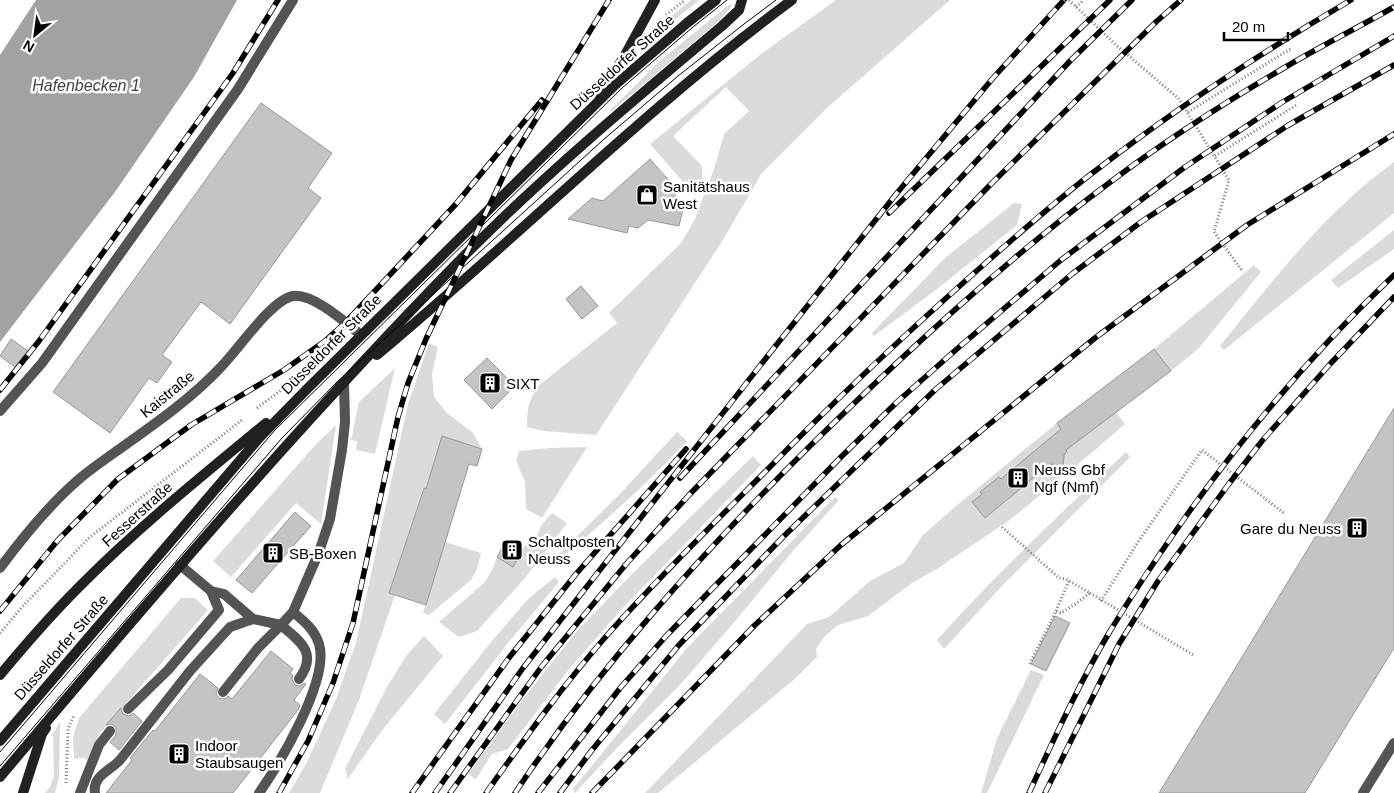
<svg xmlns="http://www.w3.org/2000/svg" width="1394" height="793" viewBox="0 0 1394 793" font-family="Arial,sans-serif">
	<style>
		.green { fill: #dbdbdb }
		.water { fill: #a2a2a2 }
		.building { fill: #c4c4c4; stroke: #989898 }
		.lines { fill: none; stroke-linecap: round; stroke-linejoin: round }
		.path { stroke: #767676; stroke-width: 3; stroke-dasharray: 1 2.5; stroke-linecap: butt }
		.service { stroke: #545454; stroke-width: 10 }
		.minor { stroke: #545454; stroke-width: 10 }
		.secondary { stroke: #212121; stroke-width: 10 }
		.tram { stroke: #000; stroke-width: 1 }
		.rail-casing { stroke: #000; stroke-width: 5.5 }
		.rail { stroke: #fff; stroke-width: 4; stroke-dasharray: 11; stroke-linecap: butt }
		.labels { text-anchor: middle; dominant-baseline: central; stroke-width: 5; stroke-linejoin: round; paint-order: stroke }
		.street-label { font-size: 15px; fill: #000; stroke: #fff }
		.poi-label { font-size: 15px; fill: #000; stroke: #fff; text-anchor: start }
		.water-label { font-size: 16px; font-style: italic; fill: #434343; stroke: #fff }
	</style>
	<rect width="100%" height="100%" fill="#fff"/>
	<path class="green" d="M691 0H699L653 38 650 36 659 20 664 22Z
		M836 0H950L827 108 762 173 721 243 596 435 544 431 527 427C527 411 528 400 538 386L617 323 609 313 681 243 695 219 701 203 714 169 724 134 749 111 726 87 673 136 702 166V179L695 196 650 144 761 54Z
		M730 4 732 6 720 20 612 111H609L663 58Z
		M1394 162V213L1224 350 1220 346C1273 280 1325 212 1394 162Z
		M1014 203 1022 204 1017 225 937 289 874 336 872 333 945 258Z
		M1394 230V249L1338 288 1331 280Z
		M1254 265 1261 272 1198 349 1171 371 1154 349Z
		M429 343 438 347 432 374 434 397 447 413 473 433 482 449 442 436 426 489 423 488 389 593 395 595 359 700 320 793H289L306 764 336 699 356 643 408 404Z
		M395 368 375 454 356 450 357 441 351 440 359 402Z
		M1116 412 1125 424 1088 456 1011 519 937 569 912 583 868 616 838 625 824 637 816 649 817 657 797 677 658 793H645L807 624 829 617 870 581 904 563 923 535 957 505 1057 423 1074 444Z
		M336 425 321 524 296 503 231 577 213 561 317 443Z
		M677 432 687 441C647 484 604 522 560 559L559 554 616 498Z
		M587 447 542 518 526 509 525 482 516 461 519 451 549 448Z
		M1126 452 1130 457 1001 587 944 649 937 640C996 574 1061 513 1126 452Z
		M753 456 761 465 620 611 570 668 508 749 492 754 476 779 468 774 520 703 576 632 633 573Z
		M835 497 839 500 793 551 736 620 681 684 616 749 575 793 573 789 687 648Z
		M552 513 567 523 525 578 477 631 459 637 439 622 485 582 492 570 497 557 513 566 529 539 536 537 542 524Z
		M445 542 481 553 477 569 471 580 429 615 423 613Z
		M555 577 559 582 508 643 445 724 434 714 491 642 528 599Z
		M181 598H195L208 610 100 733 88 760 83 758 74 759 73 737 79 718Z
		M424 636 443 656 380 733 348 779 345 769 388 685 406 656Z
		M1031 670 1044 675 987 793H981L997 738Z
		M60 722 59 777 55 793H45L50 787 54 776 53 734Z"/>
	<path class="water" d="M36 0H237L194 77 115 192 0 342V55Z"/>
	<path class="building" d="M261 103 332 153 308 188 321 198 230 324 201 302 162 355 172 362 157 383 149 378 110 433 53 392Z
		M650 159 679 192 665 205 683 209 679 226 648 220 638 228 629 226 627 233 568 219 592 198 603 201Z
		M581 286 598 306 582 319 566 299Z
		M11 339 28 351 16 368 0 356Z
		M1154 349 1171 371 1066 450 1067 451 1064 455 1063 466 1050 464 985 518 972 502 982 494 980 492 999 477 1001 479 1061 429 1057 423Z
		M487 358 515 386 492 409 464 380Z
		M1394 408V648L1305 793H1159Z
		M442 436 482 449 477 466 469 464 426 605 389 593 424 488 426 489Z
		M295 512 311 526 252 593 236 580Z
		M506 541 522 551 513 567 497 557Z
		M1055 616 1070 623 1046 671 1031 664Z
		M271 651 293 669 290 673 293 675 292 679 295 685 299 686 305 683 306 684 294 700 300 705 298 710 233 793H106L132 760 130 758 153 730 155 731 200 674 218 688 216 694 219 698 225 699 228 696 232 699Z
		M121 708 123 714 129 716 133 713 142 721 119 750 110 742 116 735V728L111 724 106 725Z"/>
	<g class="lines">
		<path class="path" d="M1069 0 1115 44 1179 99 1229 180 1214 232 1243 272
			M1076 7 1084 0
			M666 15 685 0
			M1188 112 1292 48
			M1215 156 1298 104
			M257 408 284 388
			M1002 527 1059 578 1066 579 1090 593 1077 603 1061 613 1056 611 1029 665
			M1090 593 1195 656
			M1101 601 1140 539 1202 450 1285 514
			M1056 611 1069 581
			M0 633 23 606 90 537 242 420
			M66 783 68 729 74 715"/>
		<path class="service" d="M0 411 42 363 238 89 293 0
			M0 568C23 537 48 506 78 480 88 471 100 463 111 455 149 428 189 401 221 367 238 350 271 300 293 296 313 293 346 323 361 335
			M211 591 224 594 253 619
			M223 692 258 648 281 625C301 642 318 653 299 679
			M128 709 168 670 219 610 211 591 180 565
			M80 793 99 745 110 731
			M95 793C92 776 110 771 120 760L190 671 230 627 253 619 281 625 293 612 319 552 330 519 342 450 345 422 344 383
			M259 793C280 763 330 679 319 644 315 630 304 621 293 612"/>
		<path class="minor" d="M1363 793 1394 743"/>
		<path class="secondary" d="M599 95 624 57 655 0
			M377 355C517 238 646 108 792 0
			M0 675C25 645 51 615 79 587 137 528 202 476 266 423
			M0 741 260 437 307 389 615 85 687 23 716 0
			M0 777C150 599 301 422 464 256 545 174 634 100 722 26L739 10 742 0
			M23 793 42 734 46 728"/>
		<path class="tram" d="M0 752 275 430 622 88 693 27 727 0
			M0 766 282 438 337 382 603 140 678 76 744 24 776 0"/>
		<g class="rail-casing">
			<path id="rail" d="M889 213 1110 0
				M0 390 39 341 233 73 278 0
				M680 478 1070 61 1132 0
				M0 611 58 540 118 479 191 425 284 370 325 341 345 323 455 205 542 100
				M279 793 308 741 333 683 353 623 398 417 408 383 426 339 511 160 609 0
				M412 793 508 659 576 574 686 449
				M435 793 523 668 770 353 897 193 993 78 1064 0
				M450 793 542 666 627 563 690 494 990 185 1157 21 1181 0
				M486 793C525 738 564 684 609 633 659 577 713 524 766 471 832 403 901 338 972 275 1014 238 1055 201 1099 168 1179 106 1264 51 1351 0
				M515 793C599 667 701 554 809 447 904 354 1002 263 1109 183 1166 140 1227 101 1289 65 1323 45 1359 27 1394 7
				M538 793 621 687 667 635 841 457 897 402 958 348 1061 260 1185 167 1281 103 1394 36
				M560 793 592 750 679 645 783 537 936 389 1072 274 1141 222 1287 126 1394 65
				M592 793 755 625 841 545 1095 338 1247 225 1394 134
				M1029 793C1053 741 1077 688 1106 638 1132 594 1160 553 1189 512 1250 427 1318 347 1394 275
				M1045 793 1119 644 1158 581 1228 485 1262 441 1331 363 1394 297"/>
		</g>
		<use href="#rail" class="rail"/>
	</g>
	<defs>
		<g id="shop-square" transform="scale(1.125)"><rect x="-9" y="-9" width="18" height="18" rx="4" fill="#000" stroke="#fff"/><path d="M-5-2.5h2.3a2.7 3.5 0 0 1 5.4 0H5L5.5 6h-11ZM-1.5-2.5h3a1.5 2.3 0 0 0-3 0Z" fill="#fff"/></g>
		<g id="building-square" transform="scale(1.125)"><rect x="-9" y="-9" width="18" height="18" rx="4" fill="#000" stroke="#fff"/><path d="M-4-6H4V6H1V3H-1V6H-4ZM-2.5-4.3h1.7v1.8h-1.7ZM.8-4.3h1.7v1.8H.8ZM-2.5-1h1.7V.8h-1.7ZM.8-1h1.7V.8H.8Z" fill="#fff"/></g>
	</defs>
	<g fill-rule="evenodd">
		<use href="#shop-square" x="647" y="195"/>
		<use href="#building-square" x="490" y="383"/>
		<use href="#building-square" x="1018" y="478"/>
		<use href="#building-square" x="1357" y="528"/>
		<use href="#building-square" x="512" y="550"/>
		<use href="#building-square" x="273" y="553"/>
		<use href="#building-square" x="179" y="754"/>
	</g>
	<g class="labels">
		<g class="street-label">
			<text transform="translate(622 62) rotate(-42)">Düsseldorfer Straße</text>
			<text transform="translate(331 344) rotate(-45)">Düsseldorfer Straße</text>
			<text transform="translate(167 394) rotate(-39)">Kaistraße</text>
			<text transform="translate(137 514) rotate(-42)">Fesserstraße</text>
			<text transform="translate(61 647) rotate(-49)">Düsseldorfer Straße</text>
		</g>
		<g class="poi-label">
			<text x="663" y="186">Sanitätshaus<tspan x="663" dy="17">West</tspan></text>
			<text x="506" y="383">SIXT</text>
			<text x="1034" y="469">Neuss Gbf<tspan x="1034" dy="17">Ngf (Nmf)</tspan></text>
			<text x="1341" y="528" text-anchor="end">Gare du Neuss</text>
			<text x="528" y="541">Schaltposten<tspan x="528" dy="17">Neuss</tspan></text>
			<text x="289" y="553">SB-Boxen</text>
			<text x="195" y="745">Indoor<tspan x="195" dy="17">Staubsaugen</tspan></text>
		</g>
		<g class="water-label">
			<text x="86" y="85">Hafenbecken 1</text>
		</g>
	</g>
	<g transform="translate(35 35) rotate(209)" stroke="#ffffff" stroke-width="4" paint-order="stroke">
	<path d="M0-4L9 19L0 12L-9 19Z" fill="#000000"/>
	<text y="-8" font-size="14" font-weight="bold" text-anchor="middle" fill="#000000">N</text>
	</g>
	<path d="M1224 32v8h64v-8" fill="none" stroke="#000000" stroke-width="2.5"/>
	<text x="1232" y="32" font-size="15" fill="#000000" stroke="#ffffff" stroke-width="4" paint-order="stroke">20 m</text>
</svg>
